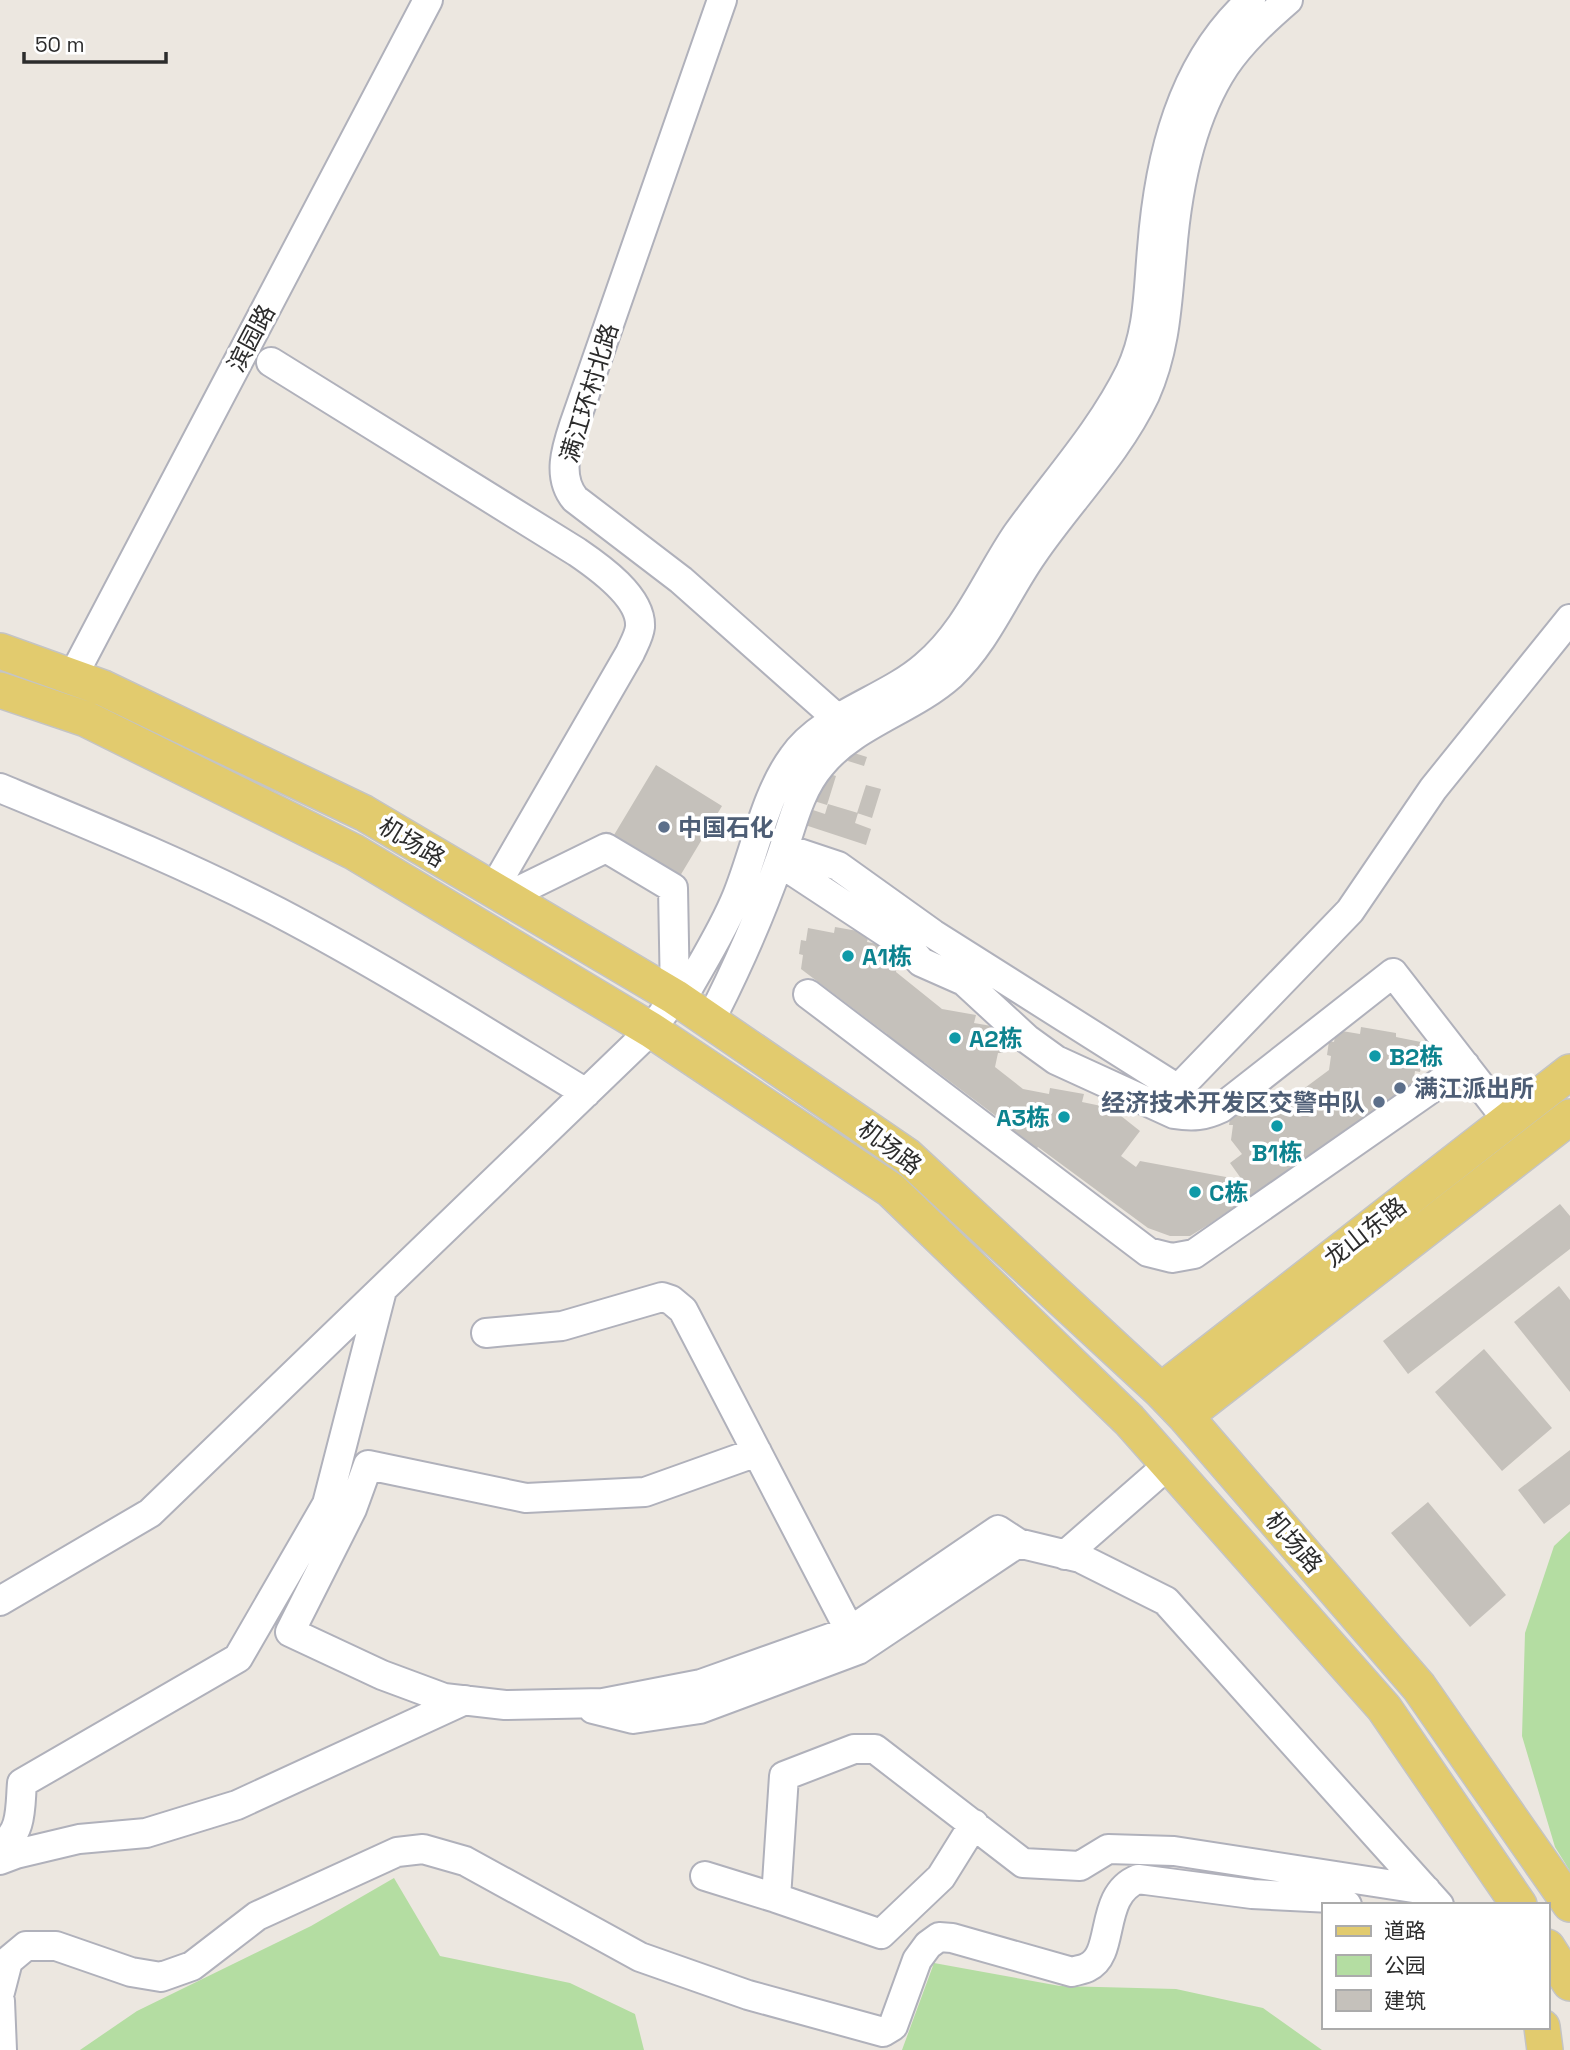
<svg xmlns="http://www.w3.org/2000/svg" width="1570" height="2050" viewBox="0 0 1570 2050" font-family="'Space Grotesk','Noto Sans SC',sans-serif">
	<style>
		.green { fill: #b4dda2 }
		.building { fill: #c5c1bb }
		.lines { fill: none; stroke-linecap: round; stroke-linejoin: round }
		.minor-casing { stroke: #b0b1bb; stroke-width: 32 }
		.major-casing { stroke: #c4c4c4; stroke-width: 38 }
		.minor { stroke: #fff; stroke-width: 28 }
		.major { stroke: #e2cb6e; stroke-width: 35 }
		.service-dot { fill: #5c6f8a; stroke: #fff; stroke-width: 2.5 }
		.culture-dot { fill: #0f9aa8; stroke: #fff; stroke-width: 2.5 }
		.labels { text-anchor: middle; dominant-baseline: central; stroke-width: 7; stroke-linejoin: round; paint-order: stroke }
		.street-label { font-size: 24px; fill: #2c2c2c; stroke: #fff }
		.service-label { font-size: 24px; font-weight: bold; fill: #4e5e75; stroke: #fff; text-anchor: start }
		.culture-label { font-size: 24px; font-weight: bold; fill: #0d838f; stroke: #fff; text-anchor: start }
	</style>
	<rect width="100%" height="100%" fill="#ece7e0"/>
	<path class="green" d="M1570 1531V1871L1555 1847 1522 1736 1525 1633 1554 1546Z
		M394 1878 440 1956 570 1983 635 2014 644 2050H80L137 2011 311 1926Z
		M934 1963 1060 1986 1176 1989 1263 2008 1322 2050H902Z"/>
	<path class="building" d="M851 752 867 757 864 766 848 761Z
		M656 765 722 806 665 901 599 860Z
		M823 772 836 776 827 805 814 801Z
		M866 785 881 789 872 818 857 813Z
		M828 804 858 813 855 823 871 829 866 845 805 825 810 809 825 814Z
		M835 927 869 933 867 942 896 947 894 957 898 958 896 972 942 1009 976 1015 974 1023 1003 1028 1001 1039 1005 1040 1003 1053H998L995 1067 1023 1089 1049 1094 1050 1088 1084 1094 1082 1102 1111 1108 1140 1131 1121 1156 1136 1167 1140 1161 1226 1177 1231 1184 1240 1177 1230 1163 1242 1154 1231 1140 1233 1125H1229L1231 1111 1238 1100 1262 1104 1263 1097 1299 1103 1302 1090 1329 1070 1331 1056 1327 1055 1329 1041 1334 1042 1336 1030 1360 1034 1361 1027 1396 1033V1037L1421 1042 1418 1057 1423 1058 1420 1072 1415 1071 1413 1085 1208 1225 1190 1236H1170L1148 1228 1038 1147 1034 1152 996 1124 1000 1119 924 1062 921 1067 884 1039 887 1034 801 969 803 955 799 954 801 940 806 941 808 928 834 933Z
		M1560 1204 1570 1216V1249L1408 1374 1383 1341Z
		M1559 1286 1570 1300V1392L1514 1322Z
		M1484 1349 1552 1428 1502 1471 1435 1392Z
		M1570 1450V1504L1544 1524 1518 1490Z
		M1428 1502 1506 1595 1470 1627 1391 1533Z"/>
	<g class="lines">
		<g class="minor-casing">
			<path id="minor" d="M722 0 574 425C566 449 557 477 575 499L681 580 839 720
				M271 362 577 552C599 567 642 597 640 627 639 636 634 644 630 653L493 890
				M73 676 428 0
				M0 788C94 827 187 865 278 912 383 967 484 1031 586 1093
				M784 848 838 866 933 934 1178 1089 1350 911 1433 789 1570 619
				M779 862 908 947 921 962 964 981 1027 1039 1056 1060 1174 1114C1193 1117 1204 1116 1221 1108L1393 973 1508 1121
				M808 994 1148 1252 1172 1258 1194 1254 1465 1065
				M681 1001C700 966 722 933 737 896 755 852 765 795 793 757 822 715 886 700 925 666 967 631 987 578 1017 534 1055 481 1101 431 1130 372 1149 332 1148 293 1152 249 1159 158 1181 63 1251 0
				M710 1021C736 970 759 919 778 865 791 831 797 793 821 765 854 724 912 710 951 675 987 641 1005 594 1033 554 1069 501 1117 454 1145 395 1166 348 1167 302 1172 252 1177 190 1190 119 1225 66 1242 41 1265 20 1288 0
				M486 1333 562 1326 662 1297 671 1300 683 1310 850 1631 998 1530 1018 1543 1080 1558 1166 1601 1439 1905
				M757 1452 645 1492 526 1498 368 1465 352 1509 290 1632 382 1675 444 1698 505 1705 603 1703 701 1684 850 1631
				M1065 1555 1168 1465
				M0 1601 150 1513 651 1030 675 997 673 888 606 848 506 897
				M593 1709 633 1719 700 1709 858 1650 1018 1543
				M0 1845C23 1835 20 1804 22 1783L238 1658 327 1504 382 1290
				M0 1860 16 1854 79 1839 146 1833 237 1805 465 1700
				M705 1876 776 1898 784 1776 854 1749H875L1023 1863 1080 1866 1108 1849 1174 1851 1426 1890
				M776 1898 881 1934 941 1877 974 1824
				M0 1992 8 1961 26 1946H56L131 1972 161 1977 192 1966 257 1916 397 1852 423 1849 465 1861 640 1957 748 1995 883 2032 893 2026 917 1960 928 1945 939 1937 952 1938 1072 1972C1077 1970 1083 1970 1088 1967 1116 1954 1098 1895 1138 1879L1252 1894 1331 1898 1347 1905
				M0 2001 2 2050"/>
		</g>
		<g class="major-casing">
			<path id="major" d="M0 651 103 688 364 813 675 997 907 1156 1161 1391 1185 1416 1419 1687 1570 1904
				M0 690 86 719 354 852 651 1030 891 1190 1129 1420 1384 1708 1519 1905
				M1161 1391 1570 1072
				M1185 1416 1570 1117
				M1547 1947 1570 1983
				M1542 2027 1545 2050"/>
		</g>
		<use href="#minor" class="minor"/>
		<use href="#major" class="major"/>
	</g>
	<g class="service-dot">
		<circle cx="664" cy="827" r="7"/>
		<circle cx="1400" cy="1088" r="7"/>
		<circle cx="1379" cy="1102" r="7"/>
	</g>
	<g class="culture-dot">
		<circle cx="848" cy="956" r="7"/>
		<circle cx="955" cy="1038" r="7"/>
		<circle cx="1375" cy="1056" r="7"/>
		<circle cx="1064" cy="1117" r="7"/>
		<circle cx="1277" cy="1126" r="7"/>
		<circle cx="1195" cy="1192" r="7"/>
	</g>
	<g class="labels">
		<g class="street-label">
			<text transform="translate(251 338) rotate(-62)">滨园路</text>
			<text transform="translate(589 393) rotate(-73)">满江环村北路</text>
			<text transform="translate(412 842) rotate(31)">机场路</text>
			<text transform="translate(890 1147) rotate(37)">机场路</text>
			<text transform="translate(1365 1232) rotate(-38)">龙山东路</text>
			<text transform="translate(1294 1542) rotate(49)">机场路</text>
		</g>
		<g class="service-label">
			<text x="678" y="827">中国石化</text>
			<text x="1414" y="1088">满江派出所</text>
			<text x="1365" y="1102" text-anchor="end">经济技术开发区交警中队</text>
		</g>
		<g class="culture-label">
			<text x="862" y="956">A1栋</text>
			<text x="969" y="1038">A2栋</text>
			<text x="1389" y="1056">B2栋</text>
			<text x="1050" y="1117" text-anchor="end">A3栋</text>
			<text x="1277" y="1152" text-anchor="middle">B1栋</text>
			<text x="1209" y="1192">C栋</text>
		</g>
	</g>
	<rect x="1322" y="1903" width="228" height="126" fill="#ffffff" stroke="#ababab" stroke-width="2"/>
	<rect x="1336" y="1926" width="35" height="10" fill="#e2cb6e" stroke="#ababab" stroke-width="2"/>
	<text x="1384" y="1938" font-size="21" fill="#2c2c2c">道路</text>
	<rect x="1336" y="1955" width="35" height="21" fill="#b4dda2" stroke="#ababab" stroke-width="2"/>
	<text x="1384" y="1973" font-size="21" fill="#2c2c2c">公园</text>
	<rect x="1336" y="1990" width="35" height="21" fill="#c5c1bb" stroke="#ababab" stroke-width="2"/>
	<text x="1384" y="2008" font-size="21" fill="#2c2c2c">建筑</text>
	<path d="M24 52v10h142v-10" fill="none" stroke="#2c2c2c" stroke-width="3.5"/>
	<text x="35" y="52" font-size="21" fill="#2c2c2c" stroke="#ffffff" stroke-width="5" paint-order="stroke">50 m</text>
</svg>
